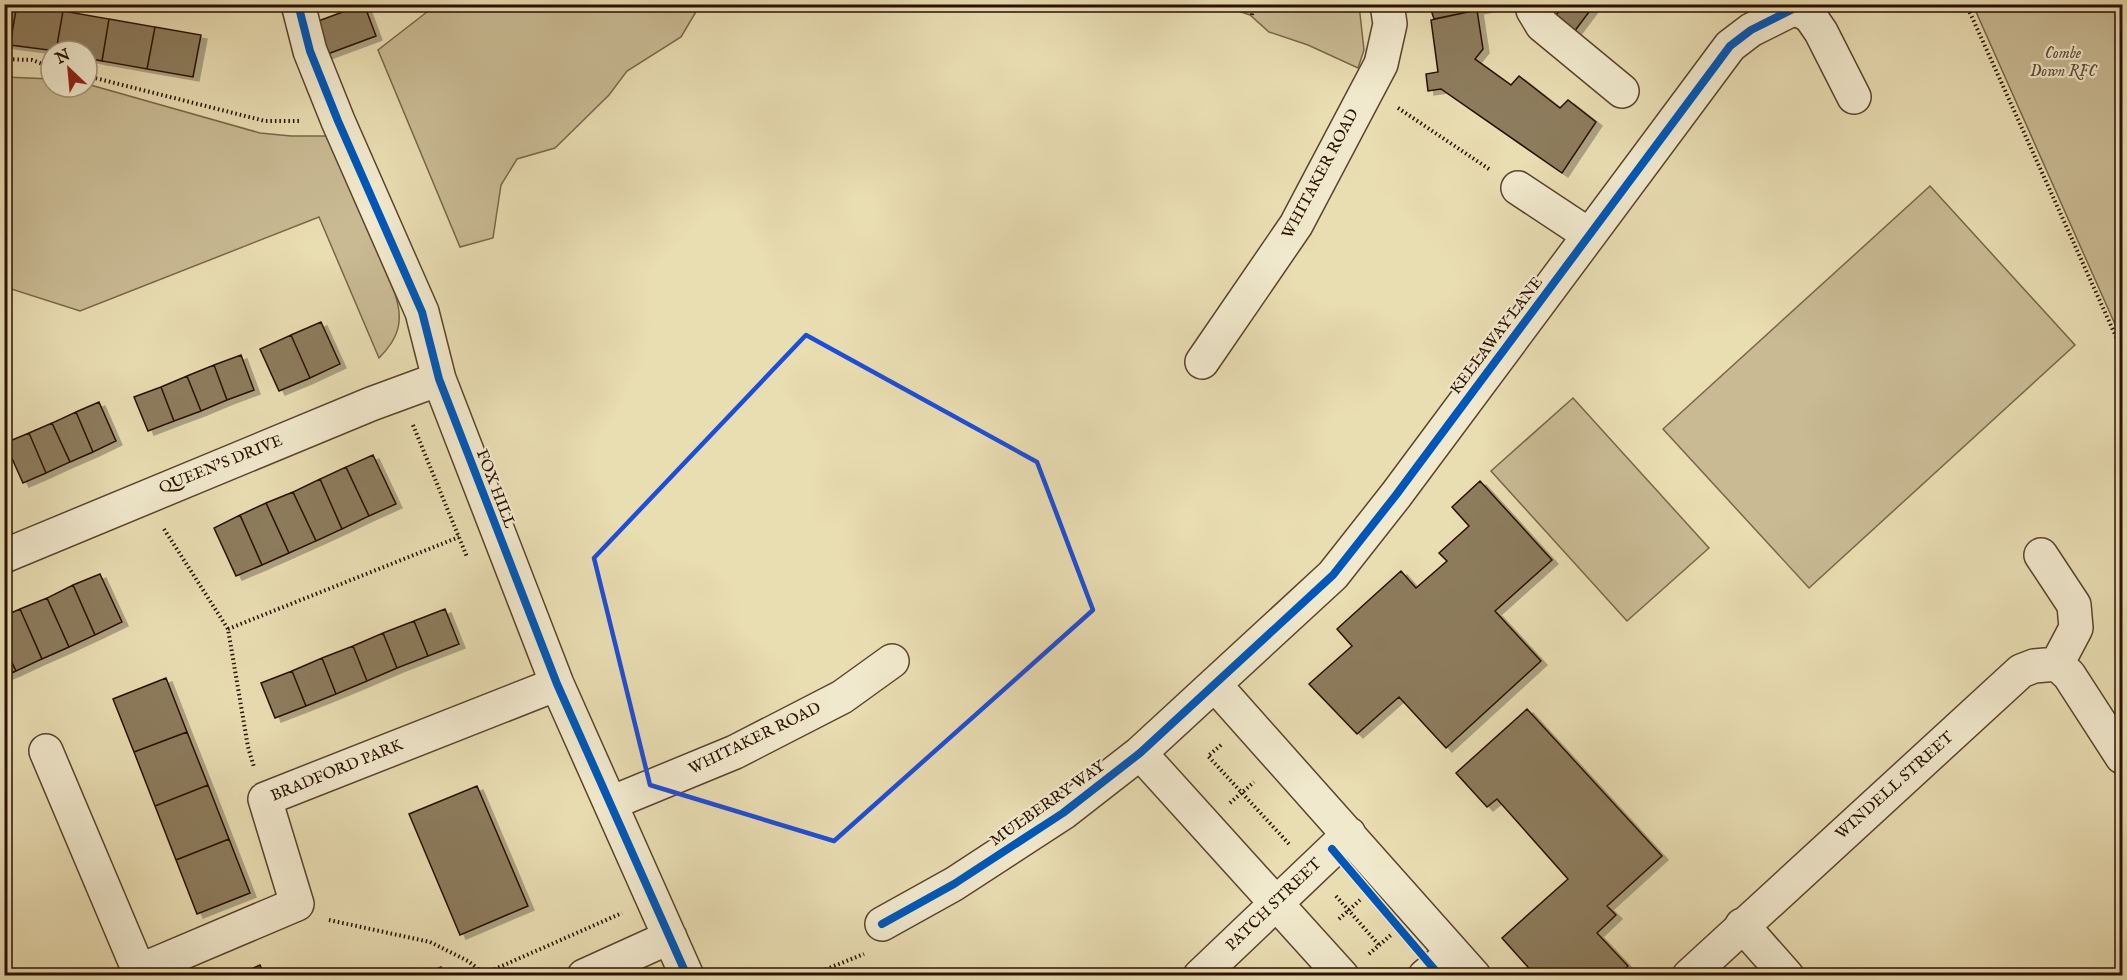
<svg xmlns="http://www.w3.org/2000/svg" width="2127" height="980" viewBox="0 0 2127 980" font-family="'IM FELL English',serif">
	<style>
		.green { fill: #c9ba94; stroke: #7a664a; stroke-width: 1.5 }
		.building { fill: #8d7b5d; stroke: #2a1100; stroke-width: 1.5; filter: url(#shadow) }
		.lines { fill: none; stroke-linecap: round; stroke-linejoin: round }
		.minor-casing { stroke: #5a442c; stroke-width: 36 }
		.path { stroke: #2a1100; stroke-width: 4; stroke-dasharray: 1.5 3; stroke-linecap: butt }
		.minor { stroke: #f1e9cd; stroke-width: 33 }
		.cycleway-casing { stroke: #f1e9cd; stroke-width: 11 }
		.cycleway { stroke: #0057b8; stroke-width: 8 }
		.marked { fill: none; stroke: #1d4ed8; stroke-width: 4.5; stroke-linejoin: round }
		.labels { text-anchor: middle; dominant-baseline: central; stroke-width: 4.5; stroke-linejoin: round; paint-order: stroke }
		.park-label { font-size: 16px; font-style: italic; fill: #624c34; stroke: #f1e9cd }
		.street-label { font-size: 16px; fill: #2a1100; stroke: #f1e9cd }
	</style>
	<defs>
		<filter id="shadow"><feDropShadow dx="6" dy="4" stdDeviation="0" flood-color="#0004"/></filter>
	</defs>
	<rect width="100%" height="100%" fill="#e9ddb2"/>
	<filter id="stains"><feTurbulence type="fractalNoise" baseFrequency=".00333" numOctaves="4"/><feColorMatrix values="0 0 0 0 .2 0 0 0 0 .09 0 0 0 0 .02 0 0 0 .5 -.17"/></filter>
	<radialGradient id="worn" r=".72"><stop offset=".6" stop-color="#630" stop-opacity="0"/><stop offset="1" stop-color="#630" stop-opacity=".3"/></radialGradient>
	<path class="green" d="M436 5V4L700 5 681 37 627 71 609 95 555 148 517 159 501 185 493 238 460 247 378 50Z
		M1221 5H1359L1364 50 1358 68 1308 45 1269 32 1250 15Z
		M1973 5H2122V340Z
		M5 77 51 79V87H87V84L260 133 291 136H329L395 294C404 321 399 338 379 358L319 217 80 311 5 287Z
		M1930 186 2075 345 1809 588 1663 429Z
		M1573 398 1709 548 1627 621 1491 471Z"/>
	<path class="building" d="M4 4H17L10 45 4 44Z
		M17 4 63 11 56 51 10 45Z
		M364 4 376 36 325 55 313 23Z
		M1429 4H1497V6L1434 19Z
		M1564 4H1595L1574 32 1554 18Z
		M1477 10 1483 49 1475 59 1511 85 1519 76 1560 108 1568 100 1596 122 1562 173 1441 89 1428 91 1426 74 1438 72 1431 20Z
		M63 11 109 19 102 61 87 58V51H56Z
		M109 19 155 27 147 69 102 61Z
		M155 27 201 35 193 77 147 69Z
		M321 322 340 364 310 378 291 335Z
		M291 335 310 378 279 391 260 349Z
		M241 355 254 390 227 400 214 365Z
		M214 365 227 400 201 411 187 376Z
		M187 376 201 411 174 421 161 387Z
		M161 387 174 421 148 431 134 397Z
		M99 402 116 441 93 452 76 412Z
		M76 412 93 452 70 462 52 423Z
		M52 423 70 462 46 473 29 433Z
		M29 433 46 473 23 483 5 443Z
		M373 455 396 504 369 516 346 467Z
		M346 467 369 516 342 529 320 479Z
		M320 479 342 529 316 541 293 492Z
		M1480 481 1552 560 1495 611 1541 661 1446 748 1399 697 1357 734 1309 684 1352 646 1337 629 1401 571 1416 588 1447 561 1439 553 1469 526 1452 507Z
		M293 492 316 541 289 553 266 503Z
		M266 503 289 553 262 565 240 515Z
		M240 515 262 565 236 576 214 528Z
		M100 574 122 622 95 635 73 585Z
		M73 585 95 635 69 647 47 598Z
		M47 598 69 647 42 659 20 609Z
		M20 609 42 659 16 671 4 646V616Z
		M445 609 459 644 428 656 414 621Z
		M414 621 428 656 397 668 383 633Z
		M383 633 397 668 367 681 353 646Z
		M4 646 16 671 4 676Z
		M353 646 367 681 336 694 322 658Z
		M322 658 336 694 306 706 292 671Z
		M292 671 306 706 275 718 261 683Z
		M166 678 187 732 134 752 113 699Z
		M1527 709 1662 856 1607 906 1616 915 1597 933 1628 966 1618 976H1536L1502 938 1568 879 1497 799 1487 807 1456 773Z
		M187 732 208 785 155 806 134 752Z
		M208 785 229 839 176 860 155 806Z
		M477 786 528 906 460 935 409 814Z
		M229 839 250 893 197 914 176 860Z
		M260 965 265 976H236Z
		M441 967 445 976H421Z"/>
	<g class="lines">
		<g class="minor-casing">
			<path id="minor" d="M298 4 310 51 338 121 422 312 439 379 557 684 687 976
				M1532 4 1533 10 1542 25 1622 91
				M1795 8 1810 16 1821 32 1854 97
				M1518 188 1589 235
				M1202 362 1296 225 1381 64 1390 24 1387 4
				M2041 555 2074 605 2076 628 2057 664
				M4 556 371 404 439 379
				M1215 685 1474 976
				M46 751 139 971 297 904 265 799 557 684
				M1140 753 1342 976
				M611 803 735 752 842 697 892 661
				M882 924 954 884 1063 813 1140 753 1333 575 1396 495 1730 46 1751 30 1795 8 1797 4
				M1742 925 1787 976
				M584 976 670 937
				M1200 976 1349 834
				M1425 976 1453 953
				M1689 976 2021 671 2034 666 2057 664 2069 675 2122 757"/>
		</g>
		<path class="path" d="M1966 4 2122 350
			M1252 15 1253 4
			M4 59 32 60 51 67
			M87 76 265 121H301
			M1398 108 1489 169
			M413 425 467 557
			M164 529 228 629 248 747 254 767
			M228 629 459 537
			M1221 745 1208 756 1289 844
			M1230 803 1254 782
			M1336 896 1379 945
			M1339 919 1360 900
			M329 920 430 942 468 961 487 976
			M1369 954 1391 935
			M486 973 622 913
			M809 976 864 954"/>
		<use href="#minor" class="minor"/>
		<g class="cycleway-casing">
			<path id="cycleway" d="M298 4 310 51 338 121 422 312 439 379 557 684 687 976
				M1332 849 1440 976
				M882 924 954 884 1063 813 1140 753 1333 575 1396 495 1730 46 1751 30 1795 8 1797 4"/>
		</g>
		<use href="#cycleway" class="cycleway"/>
	</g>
	<path class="marked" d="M806 335 1037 462 1093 610 834 841 650 785 594 558Z"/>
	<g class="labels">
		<g class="park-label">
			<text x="2063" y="54">Combe<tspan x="2063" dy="18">Down RFC</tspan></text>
		</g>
		<g class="street-label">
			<text transform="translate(1321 174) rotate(-62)">WHITAKER ROAD</text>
			<text transform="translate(1497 336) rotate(-53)">KELLAWAY LANE</text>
			<text transform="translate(221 465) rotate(-22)">QUEEN'S DRIVE</text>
			<text transform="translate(495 489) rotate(69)">FOX HILL</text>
			<text transform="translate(755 739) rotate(-26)">WHITAKER ROAD</text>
			<text transform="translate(337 771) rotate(-22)">BRADFORD PARK</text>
			<text transform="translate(1895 786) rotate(-42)">WINDELL STREET</text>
			<text transform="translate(1048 804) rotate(-35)">MULBERRY WAY</text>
			<text transform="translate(1274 905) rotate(-44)">PATCH STREET</text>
		</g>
	</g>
	<rect width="2127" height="980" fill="none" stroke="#e9ddb2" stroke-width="24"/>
	<rect x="6" y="6" width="2115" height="968" fill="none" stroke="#2a1100" stroke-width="3"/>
	<rect x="12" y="12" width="2103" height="956" fill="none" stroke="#2a1100" stroke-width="1.5"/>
	<g transform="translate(69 69) rotate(334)"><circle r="28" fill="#f1e9cd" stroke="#a1937b" stroke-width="1.5"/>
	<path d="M0-4.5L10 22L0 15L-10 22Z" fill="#8f2418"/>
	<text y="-9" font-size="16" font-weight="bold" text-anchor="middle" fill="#2a1100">N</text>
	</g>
	<rect width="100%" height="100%" filter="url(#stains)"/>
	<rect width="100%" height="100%" fill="url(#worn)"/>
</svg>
